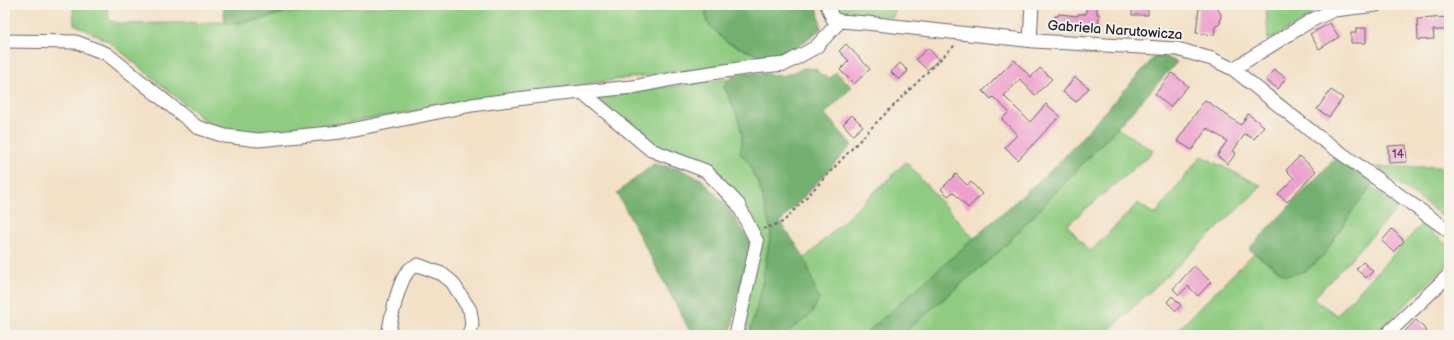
<svg xmlns="http://www.w3.org/2000/svg" width="1454" height="340" viewBox="0 0 1454 340" font-family="'Balsamiq Sans',sans-serif">
	<style>
		.green { fill: #8fcc81; stroke: #58775e }
		.forest { fill: #73b06f; stroke: #4a6955 }
		.building { fill: #eda0cd }
		.lines { fill: none; stroke-linecap: round; stroke-linejoin: round }
		.minor-casing { stroke: #6b656c; stroke-width: 15 }
		.path { stroke: #6b656c; stroke-width: 2; stroke-dasharray: 3 3; stroke-linecap: butt }
		.minor { stroke: #fff; stroke-width: 13 }
		.labels { text-anchor: middle; dominant-baseline: central; stroke-width: 4; stroke-linejoin: round; paint-order: stroke }
		.number-label { font-size: 12px; fill: #554260 }
		.street-label { font-size: 14px; fill: #22223b; stroke: #f7f3e8 }
	</style>
	<rect width="100%" height="100%" fill="#f7f3e8"/>
	<filter id="ink" filterUnits="userSpaceOnUse"><feTurbulence type="fractalNoise" baseFrequency=".025" numOctaves="2"/><feDisplacementMap in="SourceGraphic" scale="8" xChannelSelector="R" yChannelSelector="G"/><feConvolveMatrix kernelMatrix="1 2 1 2 8 2 1 2 1" color-interpolation-filters="sRGB"/></filter>
	<filter id="wash" filterUnits="userSpaceOnUse"><feTurbulence type="fractalNoise" baseFrequency=".012" numOctaves="4" result="noise"/><feDisplacementMap in="SourceGraphic" scale="16" xChannelSelector="R" yChannelSelector="G"/><feGaussianBlur stdDeviation="0.9" result="paint"/><feColorMatrix in="noise" values="0 0 0 0 0 0 0 0 0 0 0 0 0 0 0 0 0 1.4 0 .05"/><feComposite in="paint" operator="in"/></filter>
	<g filter="url(#wash)">
		<rect width="100%" height="100%" fill="#f3e1c7"/>
		<path class="green" d="M73 5H107L109 20 121 24 225 22 229 24 262 19 283 13 407 5H705L707 23 726 42 767 59 570 86 301 130 255 136 219 129 205 121 108 41 74 24Z
			M838 5H897L893 17 839 12Z
			M1266 5H1310L1311 17 1268 40Z
			M728 79 724 87C731 102 741 120 742 137 743 142 741 148 740 153L750 164 753 175 759 183 771 232 760 295 749 335H741L756 226 721 175 680 155 656 148 594 96Z
			M1117 128 1154 151 1067 225 1090 252 1138 203 1155 215 1201 156 1262 186 1104 335H901L1001 250Z
			M906 162 974 239 864 335H783L792 329 813 285 804 259Z
			M1376 167H1449V221Z
			M1371 187 1399 207 1313 299 1337 315 1422 224 1449 247V263L1374 335H1173L1254 253 1286 276 1355 206Z"/>
		<path class="forest" d="M223 5H282L283 13 262 19 229 24 225 22Z
			M705 5H817L821 29 788 53 767 59 726 42 707 23Z
			M1157 54 1177 62 1127 117 1001 250 901 335H864L1058 164Z
			M805 68 816 69 821 75 830 78 836 72 852 87 825 114 852 145 780 222C789 236 801 249 807 264 811 276 814 288 819 299L811 315 783 335H749L760 295 771 232 759 183 753 175 750 164 740 153C741 148 743 142 742 137 741 120 731 102 724 87 734 69 750 72 768 74 772 75 777 76 781 76 789 75 796 70 805 68Z
			M1340 153 1377 179 1355 207 1323 256 1306 271 1286 276 1249 249Z
			M654 164 679 169 701 179 725 204 750 241 730 335H692L617 193Z"/>
		<g id="blocks">
			<path class="building" d="M1086 5H1097V14H1099L1098 31 1053 29 1055 16H1058L1059 14 1078 16V14H1086Z
				M1132 5H1148V15H1132Z
				M1205 5H1218V10L1221 14 1220 24 1215 27 1214 35 1196 33 1199 8H1205Z
				M1449 17V30H1433L1434 39 1418 40 1417 19Z
				M1330 23 1339 37 1319 49 1310 34Z
				M1356 28H1366V43H1351V33H1356Z
				M846 44 870 69 854 84 840 70 849 61 839 51Z
				M928 48 939 59 927 70 916 59Z
				M1014 60 1031 77 1040 68 1052 79 1035 95 1020 79 1004 96 1030 122 1046 104 1060 116 1018 160 1005 147 1017 135 1002 119 1009 112 993 97 991 99 983 91Z
				M900 63 908 71 899 80 891 72Z
				M1274 69 1286 78 1278 89 1266 80Z
				M1172 73 1188 86 1170 107 1155 94Z
				M1075 77 1089 88 1076 102 1063 92Z
				M1331 90 1343 98 1329 117 1317 109Z
				M1205 100 1241 125 1248 114 1264 126 1254 139 1245 134 1233 151 1236 153 1228 164 1217 156 1227 141 1207 128 1192 150 1177 141Z
				M852 115 863 126 853 135 843 124Z
				M1406 145 1407 162 1389 163 1388 146Z
				M1300 156 1316 171 1287 202 1278 194 1294 178 1286 170Z
				M956 174 967 185 971 182 982 194 968 208 953 192 948 196 941 189Z
				M1392 229 1404 241 1393 252 1382 241Z
				M1363 262 1373 271 1366 278 1356 269Z
				M1194 266 1211 282 1198 296 1188 286 1179 295 1173 289Z
				M1172 296 1181 305 1176 311 1167 302Z
				M1416 320 1427 331 1423 335H1401Z"/>
		</g>
	</g>
	<g filter="url(#ink)">
		<use href="#blocks" fill-opacity="0" stroke="#6b656c" stroke-width="1"/>
		<g class="lines">
			<g class="minor-casing">
				<path id="minor" d="M827 5 833 19 840 21 866 23 1034 41 1177 49 1212 59 1233 69 1316 135 1449 231
					M1030 40 1032 5
					M5 41 76 42 107 54 197 127 225 136 258 140 341 132 472 105 532 97 633 87 683 77 753 67 785 64 816 47 840 21
					M1233 69 1312 20 1334 10 1376 5
					M582 92 651 150 706 171 738 204 757 242 736 335
					M388 335C391 319 398 280 410 269 412 267 416 266 418 265L442 274 452 282 470 310 472 324 469 335
					M1386 335 1449 275"/>
			</g>
			<path class="path" d="M763 229 783 222 876 123 956 44"/>
			<use href="#minor" class="minor"/>
		</g>
	</g>
	<g class="labels">
		<g class="number-label">
			<text x="1398" y="154">14</text>
		</g>
		<g class="street-label">
			<text transform="translate(1115 30) rotate(4)">Gabriela Narutowicza</text>
		</g>
	</g>
	<rect width="1454" height="340" fill="none" stroke="#f7f3e8" stroke-width="20"/>
</svg>
